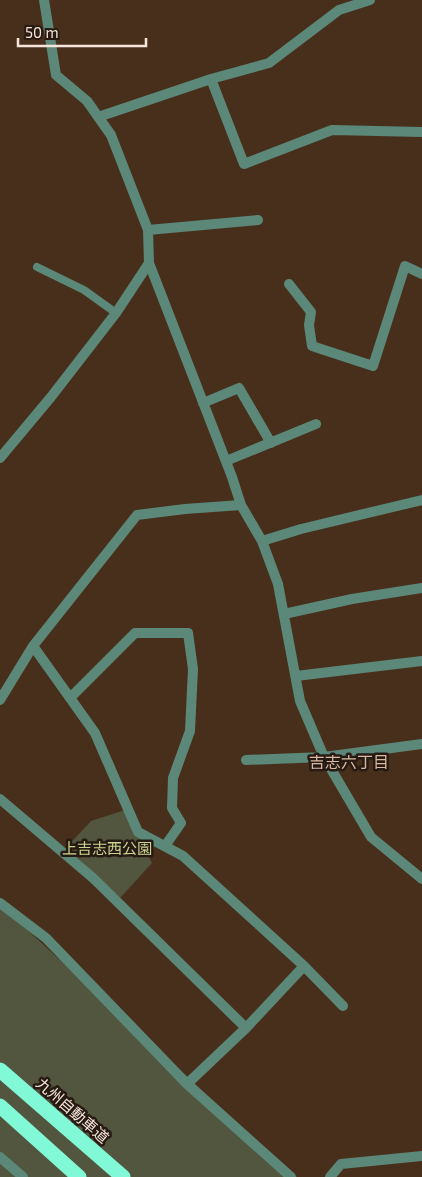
<svg xmlns="http://www.w3.org/2000/svg" width="422" height="1177" viewBox="0 0 422 1177" font-family="'Exo 2','Noto Sans JP',sans-serif">
	<style>
		.green { fill: #52563e }
		.lines { fill: none; stroke-linecap: round; stroke-linejoin: round }
		.service { stroke: #5b8879; stroke-width: 8 }
		.minor { stroke: #5b8879; stroke-width: 10 }
		.motorway { stroke: #81f9d6; stroke-width: 15 }
		.labels { text-anchor: middle; dominant-baseline: central; stroke-width: 5; stroke-linejoin: round; paint-order: stroke }
		.park-label { font-size: 15px; fill: #cad590; stroke: #261a12 }
		.street-label { font-size: 15px; fill: #f6e5da; stroke: #261a12 }
		.neighbourhood-label { font-size: 16px; fill: #d9b9a3; stroke: #261a12 }
	</style>
	<rect width="100%" height="100%" fill="#482f1c"/>
	<path class="green" d="M125 810 134 834 156 844 149 857 152 863 120 898 65 849 91 821Z
		M0 905 297 1177H0Z"/>
	<g class="lines">
		<path class="service" d="M37 267 84 290 116 313"/>
		<path class="minor" d="M211 79 244 164 332 130 422 132
			M98 117 211 79 269 63 339 10 370 0
			M148 230 258 220
			M149 263 232 477 241 505 262 541 278 584 300 701 324 757 371 837 422 879
			M289 284 311 312 309 325 312 346 373 366 405 266 422 274
			M203 403 239 388 271 443
			M0 458 51 397 116 313 149 263 148 230 111 135 87 101 56 75 44 0
			M226 461 316 424
			M262 541 301 529 422 500
			M284 614 352 599 422 588
			M33 646 95 733 138 832 183 856 304 966 343 1006
			M296 676 422 661
			M70 698 135 633H188L193 669 190 731 173 778 172 808 181 823 165 846
			M0 700 33 646 137 515 185 509 241 505
			M246 760 324 757 422 744
			M0 799 93 878 246 1028
			M0 903 46 938 187 1084 291 1177
			M187 1084 246 1028 304 966
			M0 1157 23 1177
			M330 1177 341 1164 422 1156"/>
		<path class="motorway" d="M0 1070 123 1177
			M0 1106 79 1177"/>
	</g>
	<g class="labels">
		<g class="park-label">
			<text x="107" y="848">上吉志西公園</text>
		</g>
		<g class="street-label">
			<text transform="translate(73 1110) rotate(41)">九州自動車道</text>
		</g>
		<g class="neighbourhood-label">
			<text x="349" y="761">吉志六丁目</text>
		</g>
	</g>
	<path d="M18 38v8h128v-8" fill="none" stroke="#f6e5da" stroke-width="2.5"/>
	<text x="25" y="38" font-size="15" fill="#f6e5da" stroke="#261a12" stroke-width="4" paint-order="stroke">50 m</text>
</svg>
